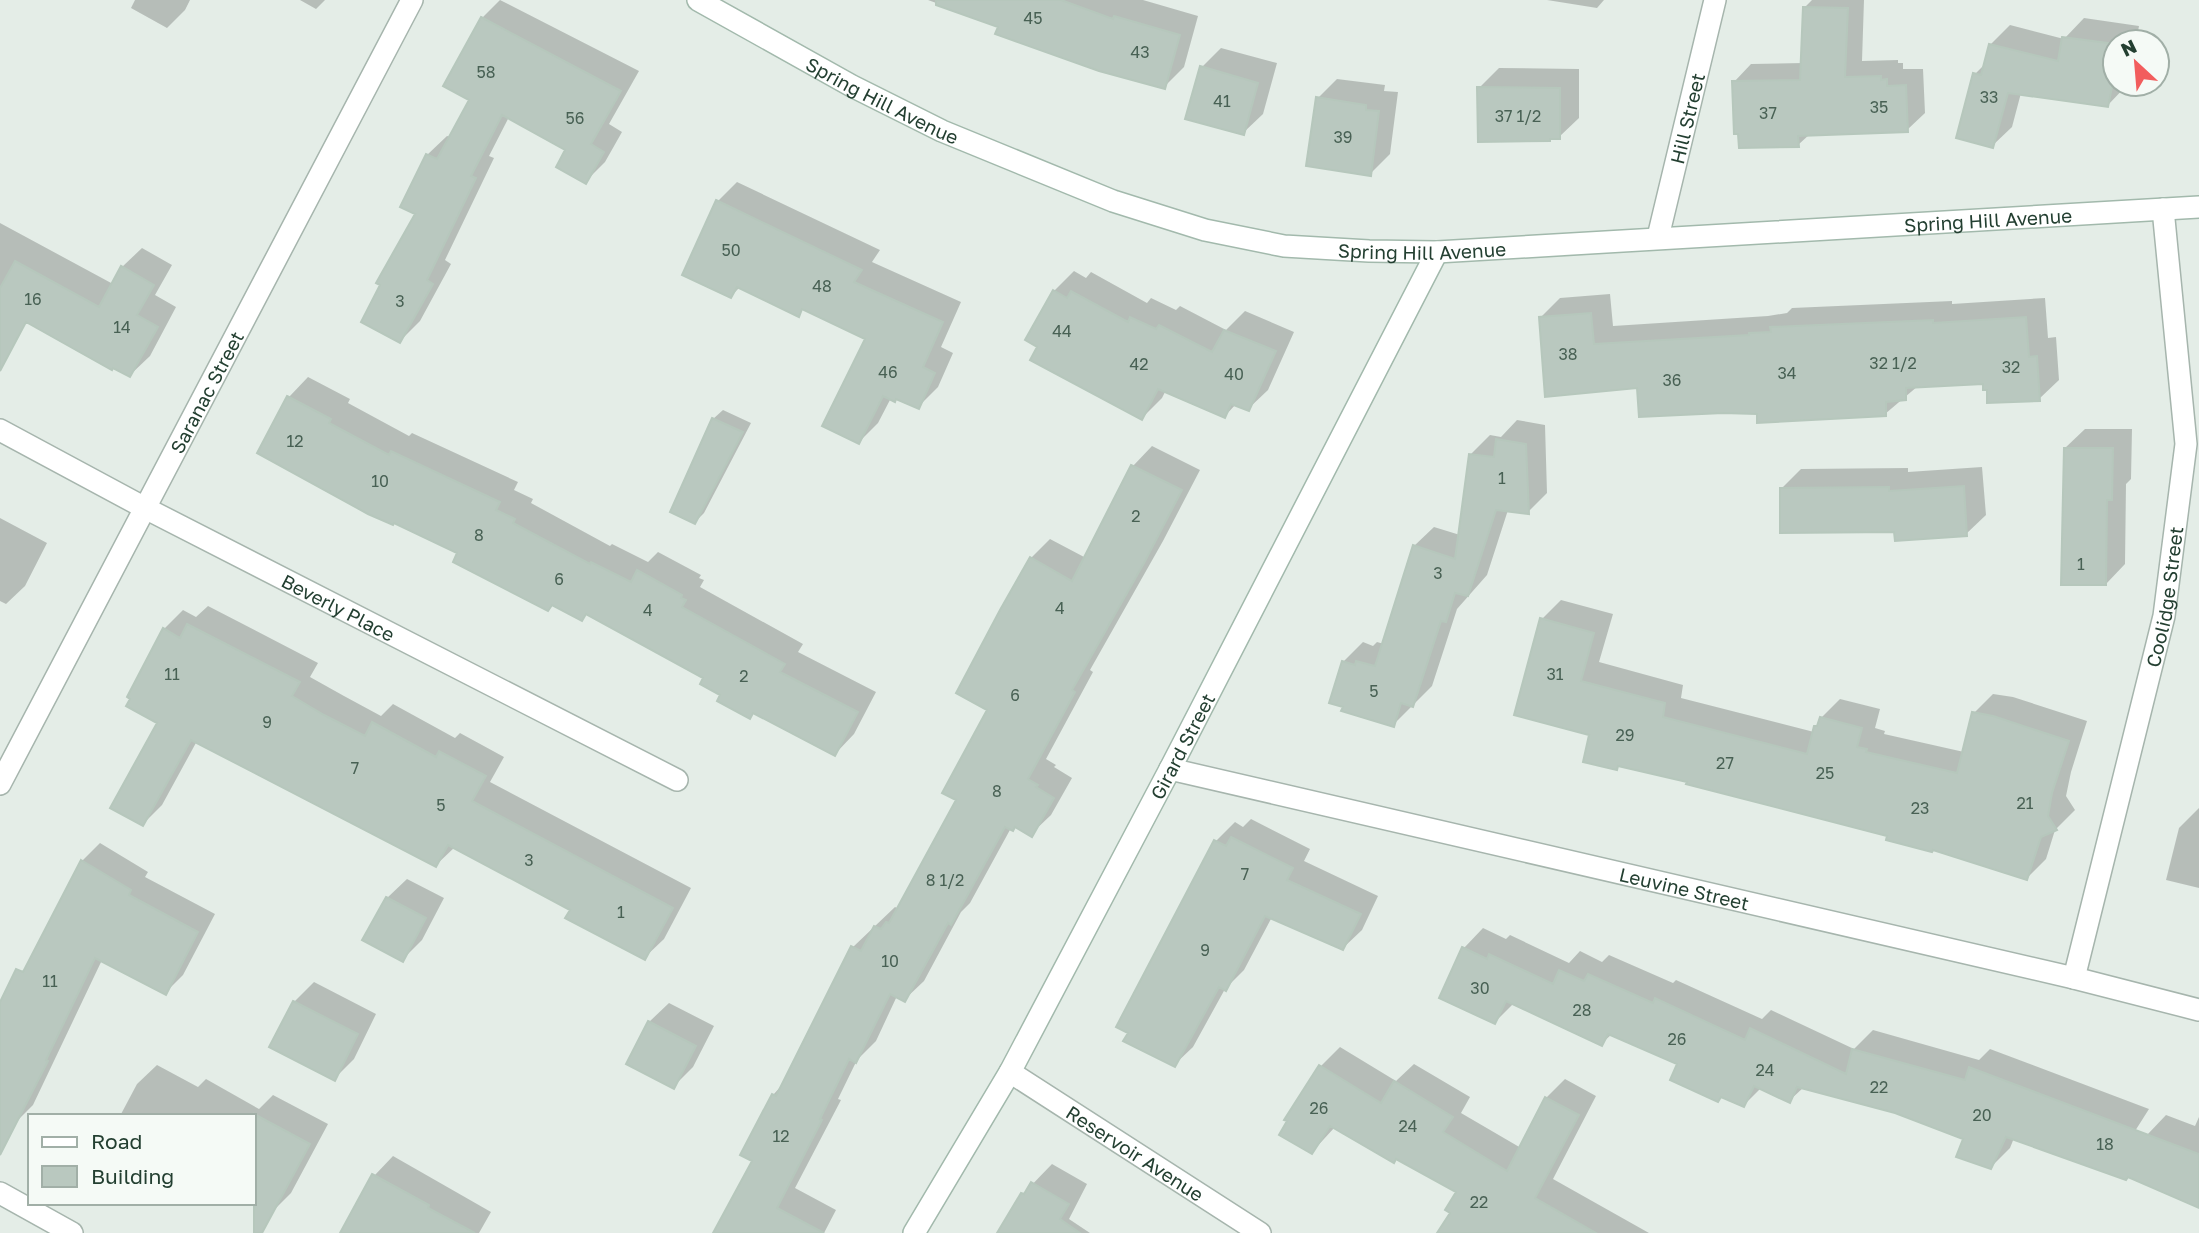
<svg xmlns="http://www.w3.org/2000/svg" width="2199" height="1233" viewBox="0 0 2199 1233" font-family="'Golos Text',sans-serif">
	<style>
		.shadow { fill: #0003 }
		.building { fill: #b9c8bf; stroke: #b6c7bc; stroke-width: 2 }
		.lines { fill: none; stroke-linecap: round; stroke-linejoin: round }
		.street-casing { stroke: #a6b5ad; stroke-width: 24 }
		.secondary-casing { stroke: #a2b9ac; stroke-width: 24 }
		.street { stroke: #fff; stroke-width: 21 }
		.secondary { stroke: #fff; stroke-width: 21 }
		.labels { text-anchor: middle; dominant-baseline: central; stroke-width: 6; stroke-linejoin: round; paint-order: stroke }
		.number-label { font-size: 16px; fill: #486154 }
		.street-label { font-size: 19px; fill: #233f31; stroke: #f5faf6 }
	</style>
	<rect width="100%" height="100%" fill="#e4ede7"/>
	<path class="shadow" d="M135 0H190L185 10 167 28 131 8Z
		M300 0H325L316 9Z
		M500 0 639 71 609 124 622 132 605 162 586 181 568 149 509 117 489 156 494 158 445 260 451 264 420 321 400 341 417 213 427 155 447 136 451 137 471 99 482 18Z
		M928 0H1143L1198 16 1184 67 1164 87Z
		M1547 0H1604L1597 8Z
		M1812 0H1864L1862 61 1898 60V63H1903V69H1923L1925 113 1907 130 1810 134 1798 145 1734 82 1751 64 1803 63 1805 7Z
		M2084 18 2139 26 2136 42H2115V84L2127 85 2108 105 2021 93 2012 127 1992 146 1975 74 1986 63 1990 45 2010 25 2064 39Z
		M1221 48 1277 63 1263 114 1243 133 1202 67Z
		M1499 68 1579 69V118L1559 137 1479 88Z
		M1337 79 1385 85 1384 91 1398 92 1390 154 1370 174 1318 98Z
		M737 182 880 250 872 262 961 302 941 347 953 353 938 387 918 407 897 397 891 398 878 423 859 442 868 338 804 308 798 314 740 287 731 296 718 201Z
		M0 223 113 284 122 267 142 248 172 265 155 295 176 307 150 356 130 375 28 321 21 328 0 317Z
		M1074 271 1086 278 1091 272 1147 303 1151 298 1176 310 1180 306 1226 330 1245 311 1294 332 1268 390 1248 409 1236 404 1225 416 1166 390 1162 398 1142 418 1040 346 1054 291Z
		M1610 294 1613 326 1768 316 1787 313 1792 308 1952 301V304L2045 298 2048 338 2056 337 2059 380 2039 399 1988 388 1984 382 1918 386 1885 414 1759 412 1639 387 1540 318 1560 298Z
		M308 377 350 399 348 403 409 436 412 433 518 482 514 490 533 499 531 503 610 546 612 544 648 562 658 552 701 575 699 578 704 580 700 587 803 644 798 652 876 692 854 734 835 754 754 712 750 717 705 677 588 613 582 618 554 604 548 609 460 552 289 397Z
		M723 410 751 423 704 513 695 522 713 419Z
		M1517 420 1545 425 1547 493 1528 512 1508 510 1487 575 1457 609 1432 686 1393 725 1343 662 1363 642 1373 646 1377 642 1384 644 1414 546 1434 527 1460 535 1470 455 1490 435 1501 437Z
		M2085 429H2132L2131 479 2126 484 2125 564 2106 584 2065 448Z
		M1152 446 1200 470 1163 541 1090 670 1093 672 1046 759 1056 765 1054 767 1072 778 1051 815 1031 834 1016 826 1011 828 970 903 961 912 924 981 904 1000 897 996 876 1041 857 1060 838 1099 841 1100 795 1188 836 1210 824 1233H715L754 1160 742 1154 773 1095 783 1084 853 947 895 907 899 909 959 800 989 709 1031 558 1050 539 1086 558 1133 466Z
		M1982 467 1986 515 1966 534 1896 530 1781 489 1801 469 1908 468V472Z
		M0 518 47 543 25 586 6 604 0 601Z
		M1561 600 1613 614 1599 662 1683 685 1681 698 1814 732 1821 718 1840 699 1880 709 1875 728 1885 731 1884 734 1964 752 1974 713 1993 694 2013 697 2087 721 2071 772 2066 796 2075 810 2055 830 2046 859 2027 878 1890 835 1689 781 1620 765 1617 768 1592 734 1542 619Z
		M208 606 318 663 310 677 344 696 381 716 393 704 455 738 460 733 504 757 490 782 691 888 664 939 644 958 572 909 455 847 436 865 197 741 162 805 143 824 159 722 164 629 183 610 196 617Z
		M2199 808V888L2166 880 2179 828Z
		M1251 819 1310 849 1304 861 1378 896 1362 930 1343 948 1272 917 1244 970 1225 989 1193 1047 1174 1065 1130 1032 1119 1026 1216 841 1235 822 1243 827Z
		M100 843 148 872 145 877 215 914 183 975 165 993 102 960 33 1105 15 1123 0 1119V1037L82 861Z
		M407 879 444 898 422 940 402 960 387 898Z
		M1483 928 1506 939 1510 935 1569 963 1580 951 1602 962 1609 955 1673 983 1676 980 1762 1019 1771 1010 1854 1049 1873 1030 1979 1060 1990 1049 2149 1109 2123 1150 2014 1138 2010 1148 1991 1167 1966 1138 1895 1111 1804 1087 1789 1101 1761 1088 1744 1105 1722 1095 1679 1063 1612 1034 1601 1044 1514 1003 1495 1022 1441 997 1464 948Z
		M314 982 376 1014 354 1059 334 1079 294 1002Z
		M669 1003 714 1026 693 1067 673 1087 649 1022Z
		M1340 1047 1396 1081 1414 1064 1470 1097 1461 1113 1521 1148 1546 1098 1565 1079 1596 1096 1553 1179 1649 1233H1451L1453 1212 1458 1192 1397 1157 1335 1127 1312 1152 1287 1119 1321 1066Z
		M157 1065 198 1087 206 1079 259 1109 273 1095 328 1124 291 1193 272 1212 254 1203V1116H120L137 1084Z
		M2166 1115 2195 1126 2199 1117V1206L2147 1135Z
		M393 1156 491 1212 479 1233H355L374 1176Z
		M1052 1164 1087 1184 1069 1219 1090 1233H999L1023 1194Z"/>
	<path class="building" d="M936 0H1061L1113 19 1114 16 1180 35 1165 89 1099 71 995 34 998 27 936 5Z
		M1803 7 1848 8 1845 77 1881 76V80L1887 79V86L1906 85 1908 132 1798 136 1799 147 1739 148 1738 134H1734L1732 81 1800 80Z
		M481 17 621 91 591 144 604 152 586 184 556 167 565 150 502 115 471 176 476 178 427 280 433 284 400 343 361 322 380 285 376 283 415 214 400 207 426 154 437 159 469 100 443 86Z
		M2062 37 2115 44V72L2108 107 2008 93 1993 148 1956 138 1973 73 1981 75 1989 44 2058 61Z
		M1200 66 1258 83 1244 135 1185 119Z
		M1477 87 1560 88V139H1550V141L1478 142Z
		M1316 97 1366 105V110L1379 111 1371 176 1306 166Z
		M716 200 862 270 854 282 943 322 923 367 935 373 919 409 896 399 895 402 883 396 859 444 822 426 865 339 802 309 799 317 737 287 731 298 682 275Z
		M15 261 99 307 121 266 154 285 137 315 158 327 130 377 113 368 112 370 26 322 0 371V288Z
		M1053 290 1067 298 1071 291 1128 322 1130 317 1156 329 1159 325 1212 352 1224 330 1276 351 1249 411 1231 404 1225 418 1158 389 1142 420 1030 360 1037 347 1025 340Z
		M1591 313 1594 344 1749 335V333L1771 332 1770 327 1933 320V323L2026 317 2029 357 2037 356 2040 401 1987 403V390H1983V384L1906 388V400L1886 402V416L1757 423V414L1723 413 1639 417 1637 388 1545 397 1539 317Z
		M287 396 331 419 329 423 389 455 391 451 500 502 496 510 515 519 513 523 590 564 591 562 631 582 637 570 682 595 681 598 686 600 682 607 785 664 780 672 858 712 835 756 753 713 750 719 717 701 720 695 700 684 703 678 586 614 582 621 552 605 548 611 453 562 457 553 394 523 393 525 368 514 257 453Z
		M712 418 743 432 695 524 670 512Z
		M1496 439 1526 444 1529 514 1496 510 1468 596 1455 593 1446 622 1441 621 1413 707 1401 703 1394 727 1341 711 1343 707 1329 703 1342 661 1355 665 1356 661 1375 666 1413 545 1455 559 1469 454 1494 457Z
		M2064 448H2113L2112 500H2107L2106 585H2061Z
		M1131 465 1182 490 1144 563 1072 690 1075 692 1028 779 1038 785 1036 787 1054 798 1032 837 1015 827 1013 831 1005 827 951 925 948 923 905 1002 890 994 856 1063 849 1059 820 1119 822 1120 777 1208 824 1233H713L752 1161 740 1155 772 1094 776 1096 851 946 861 951 874 926 881 929 886 922 889 923 956 800 942 793 987 710 956 693 1000 610 1030 557 1072 581Z
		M1964 486 1967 536 1895 541 1894 532 1780 533V488L1889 487V491Z
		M1540 618 1594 633 1581 681 1665 703 1663 717 1807 754 1814 726H1817L1820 717 1862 728 1857 747 1867 749 1866 752 1957 773 1972 712 1993 716 2069 741 2052 793 2048 816 2057 830 2041 837 2027 880 1933 850 1932 852 1886 840 1887 836 1686 784 1687 782 1618 766 1617 770 1583 762 1589 735 1514 715Z
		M187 624 300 682 292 696 324 715 365 736 372 722 436 757 439 751 486 776 472 801 673 908 645 960 565 918 570 910 448 845 436 867 191 740 143 826 110 808 157 723 126 706 130 699 127 697 163 628 180 638Z
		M1231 837 1293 868 1287 880 1361 914 1343 950 1265 916 1226 991 1219 987 1175 1067 1123 1041 1128 1033 1116 1027 1214 840 1226 846Z
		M81 860 131 890 129 895 198 932 166 995 95 958 46 1060 48 1061 0 1155V1002L16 969 23 972Z
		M386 897 426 918 403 962 362 940Z
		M1462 947 1487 959 1489 954 1553 984 1559 970 1584 981 1588 974 1653 1003 1655 998 1745 1040 1750 1028 1846 1074 1852 1049 1965 1080 1969 1067 2199 1154V1208L2128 1177 2126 1180 2006 1137 1991 1169 1956 1157 1963 1139 1895 1113 1797 1087 1790 1103 1754 1086 1744 1107 1721 1097 1718 1102 1670 1080 1677 1064 1608 1034 1602 1046 1506 1001 1495 1024 1439 998Z
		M293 1001 358 1034 335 1081 269 1047Z
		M648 1021 696 1046 674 1089 626 1064Z
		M1319 1065 1381 1103 1394 1081 1453 1117 1443 1132 1507 1171 1545 1097 1579 1115 1535 1198 1596 1233H1437L1450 1213 1445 1210 1456 1192 1396 1159 1394 1163 1330 1126 1312 1154 1279 1135 1287 1121 1284 1120Z
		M254 1114 310 1144 262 1233H254Z
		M372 1174 429 1205 428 1208 475 1233H340Z
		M1031 1182 1069 1204 1060 1219 1080 1233H997L1021 1193 1024 1194Z"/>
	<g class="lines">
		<g class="street-casing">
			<g id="street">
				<path id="s1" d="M1658 237 1715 0"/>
				<path id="s2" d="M0 430 145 508 677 780"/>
				<path id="s3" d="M1170 769 2074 978 2199 1010"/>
				<path id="s4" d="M0 784 412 0"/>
				<path id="s5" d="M2074 978 2164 616 2186 444 2163 209"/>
				<path id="s6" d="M1010 1072 1260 1233"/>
				<path d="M0 1193 72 1233"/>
			</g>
		</g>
		<g class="secondary-casing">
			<g id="secondary">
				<path id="s7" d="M698 0 852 86 942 131 1113 201 1205 230 1284 246 1369 251 1437 252 2199 207"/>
				<path id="s8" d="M914 1233 1010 1072 1170 769 1437 252"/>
			</g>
		</g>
		<use href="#street" class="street"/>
		<use href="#secondary" class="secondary"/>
	</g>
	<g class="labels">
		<g class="number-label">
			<text x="1033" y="18">45</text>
			<text x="1140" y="52">43</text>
			<text x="486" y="72">58</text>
			<text x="1989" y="97">33</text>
			<text x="1222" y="101">41</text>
			<text x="1879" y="107">35</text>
			<text x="1768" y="113">37</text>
			<text x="1518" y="116">37 1/2</text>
			<text x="575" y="118">56</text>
			<text x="1343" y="137">39</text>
			<text x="731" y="250">50</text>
			<text x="822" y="286">48</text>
			<text x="33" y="299">16</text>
			<text x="400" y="301">3</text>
			<text x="122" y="327">14</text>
			<text x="1062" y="331">44</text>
			<text x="1568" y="354">38</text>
			<text x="1893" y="363">32 1/2</text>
			<text x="1139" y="364">42</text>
			<text x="2011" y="367">32</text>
			<text x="888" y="372">46</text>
			<text x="1787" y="373">34</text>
			<text x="1234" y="374">40</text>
			<text x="1672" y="380">36</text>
			<text x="295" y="441">12</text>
			<text x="1502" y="478">1</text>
			<text x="380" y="481">10</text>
			<text x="1136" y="516">2</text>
			<text x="479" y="535">8</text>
			<text x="2081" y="564">1</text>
			<text x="1438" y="573">3</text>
			<text x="559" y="579">6</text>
			<text x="1060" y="608">4</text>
			<text x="648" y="610">4</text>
			<text x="172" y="674">11</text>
			<text x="1555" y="674">31</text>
			<text x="744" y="676">2</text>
			<text x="1374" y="691">5</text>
			<text x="1015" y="695">6</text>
			<text x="267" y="722">9</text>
			<text x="1625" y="735">29</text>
			<text x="1725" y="763">27</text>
			<text x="355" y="768">7</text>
			<text x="1825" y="773">25</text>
			<text x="997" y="791">8</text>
			<text x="2025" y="803">21</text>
			<text x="441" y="805">5</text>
			<text x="1920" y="808">23</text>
			<text x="529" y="860">3</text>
			<text x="1245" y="874">7</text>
			<text x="945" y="880">8 1/2</text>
			<text x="621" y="912">1</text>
			<text x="1205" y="950">9</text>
			<text x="890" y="961">10</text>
			<text x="50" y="981">11</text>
			<text x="1480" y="988">30</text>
			<text x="1582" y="1010">28</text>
			<text x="1677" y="1039">26</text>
			<text x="1765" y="1070">24</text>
			<text x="1879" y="1087">22</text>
			<text x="1319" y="1108">26</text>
			<text x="1982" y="1115">20</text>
			<text x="1408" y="1126">24</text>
			<text x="781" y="1136">12</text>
			<text x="2105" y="1144">18</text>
			<text x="1479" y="1202">22</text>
		</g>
		<g class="street-label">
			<text stroke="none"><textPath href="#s7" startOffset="210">Spring Hill Avenue</textPath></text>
			<text stroke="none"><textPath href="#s1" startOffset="122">Hill Street</textPath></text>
			<text stroke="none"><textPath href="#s7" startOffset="1344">Spring Hill Avenue</textPath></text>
			<text stroke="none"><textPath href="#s7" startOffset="777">Spring Hill Avenue</textPath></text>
			<text stroke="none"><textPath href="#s4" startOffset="443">Saranac Street</textPath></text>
			<text stroke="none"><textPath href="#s5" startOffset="392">Coolidge Street</textPath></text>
			<text stroke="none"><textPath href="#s2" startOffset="382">Beverly Place</textPath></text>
			<text stroke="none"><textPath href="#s8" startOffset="556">Girard Street</textPath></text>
			<text stroke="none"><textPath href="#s3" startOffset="528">Leuvine Street</textPath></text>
			<text stroke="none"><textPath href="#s6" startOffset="149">Reservoir Avenue</textPath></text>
		</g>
	</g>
	<rect x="28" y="1114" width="228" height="91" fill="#f5faf6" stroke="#a1afa7" stroke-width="2"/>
	<rect x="42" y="1137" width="35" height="10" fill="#ffffff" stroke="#a1afa7" stroke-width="2"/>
	<text x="91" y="1149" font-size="21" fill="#233f31">Road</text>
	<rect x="42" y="1166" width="35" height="21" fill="#b9c8bf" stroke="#a1afa7" stroke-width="2"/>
	<text x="91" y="1184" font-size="21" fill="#233f31">Building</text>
	<g transform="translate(2136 63) rotate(334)"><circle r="33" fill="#f5faf6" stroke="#a1afa7" stroke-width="2"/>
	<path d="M0-5L12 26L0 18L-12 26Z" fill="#f25d5d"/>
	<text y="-10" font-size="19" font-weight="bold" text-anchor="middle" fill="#233f31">N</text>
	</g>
</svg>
